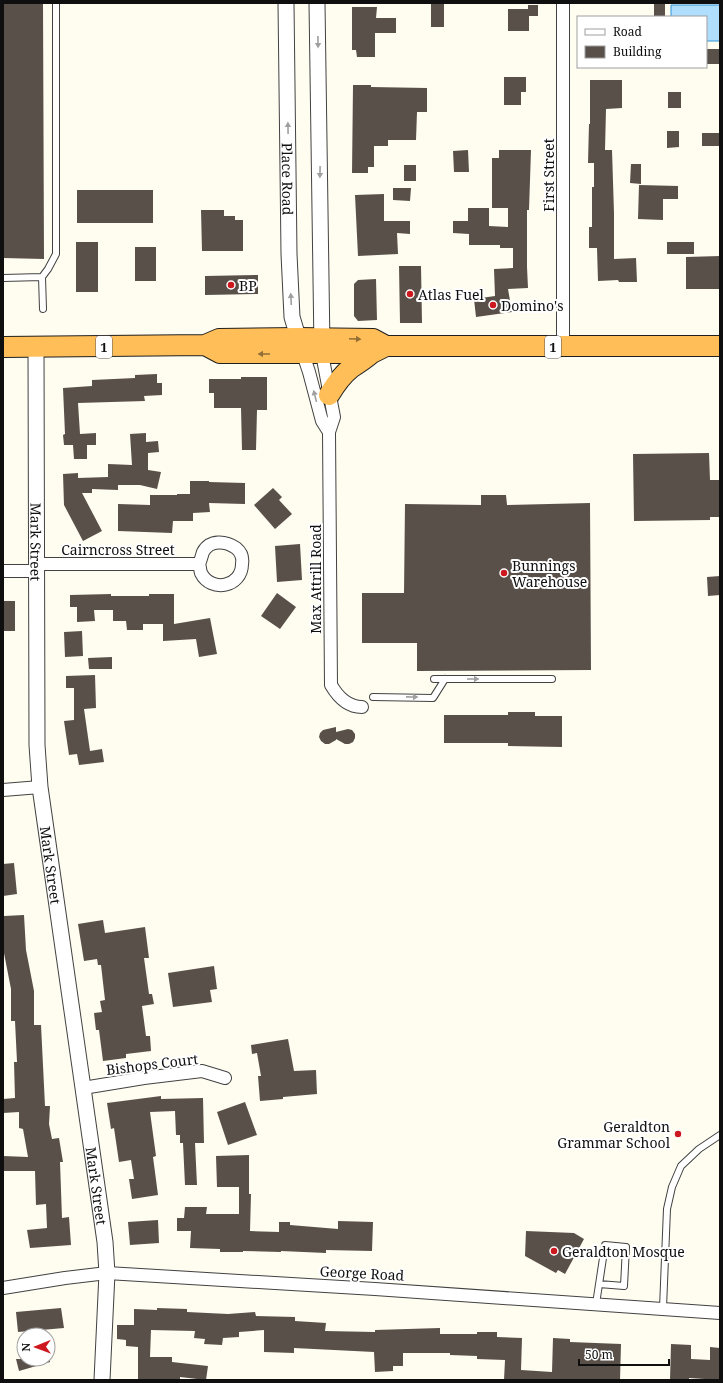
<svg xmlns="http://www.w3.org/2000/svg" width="723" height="1383" viewBox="0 0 723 1383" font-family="'Noto Serif',serif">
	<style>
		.water { fill: #afdffc; stroke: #2e94db }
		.building { fill: #59504a }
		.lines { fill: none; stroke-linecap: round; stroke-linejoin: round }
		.service-casing { stroke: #424242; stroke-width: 8 }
		.minor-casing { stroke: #424242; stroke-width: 14 }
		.tertiary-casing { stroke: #424242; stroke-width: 17 }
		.trunk-casing { stroke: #202020; stroke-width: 22 }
		.service { stroke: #fff; stroke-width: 6 }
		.minor { stroke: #fff; stroke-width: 12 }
		.tertiary { stroke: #fff; stroke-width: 15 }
		.trunk { stroke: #ffbe57; stroke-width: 20 }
		.oneway { fill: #9f9f9f }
		.oneway2 { fill: #936f37 }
		.poi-dot { fill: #cd181f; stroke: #fff; stroke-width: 1.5 }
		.labels { text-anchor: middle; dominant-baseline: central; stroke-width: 4; stroke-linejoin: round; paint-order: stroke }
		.shield { fill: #fff; stroke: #575757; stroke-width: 1 }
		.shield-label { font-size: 13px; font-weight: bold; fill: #0f0f0f }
		.street-label { font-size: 14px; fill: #0f0f0f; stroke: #fff }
		.poi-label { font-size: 14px; fill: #0f0f0f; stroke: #fff; text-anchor: start }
	</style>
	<rect width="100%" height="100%" fill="#fffcf0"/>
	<path class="water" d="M671 5H720V41H706V17H671Z"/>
	<path class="building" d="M3 3H43L44 259 3 258Z
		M431 4H444V27H431Z
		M654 4H665V17H654Z
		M528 5H538V16H529V31H508V9H528Z
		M352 7H377L376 18H396V33H375V57H357L356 50H352Z
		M706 49H720V64H706Z
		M504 77H526V92H521V105H504Z
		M590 80H622V108L606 109 605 150H612L614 213V259L636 258 637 282H619L618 280 598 281 597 248H589V227H592V187H594V163H588L589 124H590Z
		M353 85H371V87L427 88V112H417L416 140H388V146H374V167H368V173H352Z
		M668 92H681V108H668Z
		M667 131H679V147L667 148Z
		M702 133H720V146H702Z
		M468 150 469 172H454L453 151Z
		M499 150H531L529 210H527V267L528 288 508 289 512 312 476 317 474 299 495 296 494 269 513 268V248H500V245H469V234L453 233V221H468V208H489V226L508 227V208H492V158H499Z
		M631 164H641V184L630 183Z
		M404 165H416V181H404Z
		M639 185 678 186V199H663V220L638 219Z
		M393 188H411L410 201 393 200Z
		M77 190H153V223H77Z
		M384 194V221H410V234L397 233 398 254 358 256 355 195Z
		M201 210H224V216H235V220H243V251H202Z
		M76 242H98V292H76Z
		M667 242H694V254H667Z
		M135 247H156V281H135Z
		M720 256V289H686V257Z
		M399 266H421L422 323H400Z
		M258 275V294L205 295V276Z
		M376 279 377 320 358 321 354 316V284L358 280Z
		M157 374V383H162V395L144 396 145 401 78 403 80 434 96 433V445H87V459H74L73 445H64L63 435 65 434 63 388 92 386V380L135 378V375Z
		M241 377H267V410H257L256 450H242L241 408H214V393H209V379H241Z
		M146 433V442L158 441 159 452 148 453V470L161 472 157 489 140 485H118V490L92 489V493H82L102 531 83 541 64 505 63 474 78 473V478L108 477V464L132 465 130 434Z
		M709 453 710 480H720V517H710V520L634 521 633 454Z
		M190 481H209V482L245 483V504L209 503 210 512 193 513V521H173L172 533 118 531V504L150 505V495H177V494H190Z
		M273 488 282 497 279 500 292 514 275 529 254 505Z
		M481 495H506L507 505 590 503 591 670 417 671V643H362V593H404L405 504 481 505Z
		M300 544 302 580 277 582 275 546Z
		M720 576V595L708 596 707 577Z
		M277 593 296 607 280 629 261 616Z
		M111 594V596H149V594H174V624L210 618 217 654 199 657 196 639 163 641V624H143V630H127L126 621H113V610H94L95 621 77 622V607H70V595Z
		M3 601H15V631H3Z
		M82 631 83 656 65 657 64 632Z
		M112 657V669H89L88 658Z
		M95 675 96 708 84 709 90 751 102 749 104 762 79 765 77 754 69 755 64 721 74 720V688H66V676Z
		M508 712H535V716H562V747L508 746V743H444V715H508Z
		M336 727V732L348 729 352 730 355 734V738L353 742 349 744H345L336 739V740L329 744H325L321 741 319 737 320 733 323 730Z
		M14 863 17 894 3 896V864Z
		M24 915 26 950 34 991V1025H41L45 1106H50L49 1124 52 1139 59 1138 63 1162H60L62 1218 69 1217 71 1245 30 1248 27 1230 47 1228 46 1204 36 1205 35 1171H3V1156L28 1157 23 1129 19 1128V1112L3 1113V1099L15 1098 14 1062H17L15 1021H11V989L3 948V931H4V916Z
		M103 920 105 933 145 927 149 958H144L149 994H152L154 1004 142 1006 146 1036H150L151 1051 126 1054V1058L103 1061 99 1030H96L94 1013 102 1012 100 1001 105 1000 101 965H98L97 959 84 961 78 924Z
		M214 966 217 989 210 990 212 1002 173 1007 168 973Z
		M288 1039 294 1071 316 1070 317 1094 283 1097V1099L260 1101 258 1076H261L257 1053 252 1054 251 1045Z
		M161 1096V1099L203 1098 204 1143H195L197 1185H185L183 1143H180V1135H176L175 1111 150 1112 156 1156 153 1157 158 1195 132 1199 129 1179H134L131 1160 119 1162 114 1128 111 1129 107 1103Z
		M245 1102 257 1135 228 1145 217 1112Z
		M249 1155V1194H251L250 1231 279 1232V1222H290V1225L338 1229V1221L373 1222 372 1251 326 1250V1253L281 1251V1252L243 1251V1252H220V1249L190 1248 191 1231H177V1218H184L185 1207H207L206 1214H239V1187H217L216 1156Z
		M158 1220 159 1243 130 1245 128 1222Z
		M526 1231 574 1233 584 1239 565 1274 558 1270 556 1273 525 1256Z
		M61 1308 64 1328 18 1332 16 1312Z
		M157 1308 187 1309V1312L228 1314 255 1312 256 1316 295 1317V1321L326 1323 325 1331 375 1332V1330L440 1328V1334H477V1332H497V1337L522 1338 521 1370 552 1372 553 1338 570 1339V1342L621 1344 620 1380H504L505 1360 477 1359V1356L450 1355V1353H403V1366H393V1371L375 1372 374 1352 294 1348V1353L264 1352V1330L239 1332V1337L223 1338 222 1345 204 1344 205 1339 194 1338 195 1331 151 1330 150 1357H172V1362L208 1366 206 1380 180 1377V1380H138V1347L126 1346V1340L117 1339V1325H134V1309L157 1310Z
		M671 1344 691 1345V1359L710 1360V1347L720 1348V1380L689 1378V1380H670Z
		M16 1359H50V1362L19 1371Z"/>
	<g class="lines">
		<g class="service-casing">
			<path id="service" d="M42 277 43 309
				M3 278 42 277 48 269 56 254V3
				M434 679H552
				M373 697 433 698 445 679
				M596 1304 605 1245 626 1247 624 1286 599 1284
				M663 1308 667 1209 672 1187 681 1166 699 1149 720 1135"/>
		</g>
		<g class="minor-casing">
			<path id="minor" d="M563 347V3
				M303 354 309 372 322 421 329 432
				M322 354 334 417 329 432 331 685C338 697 347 707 362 707
				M37 564H199C200 566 200 570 201 573 211 593 242 587 242 564 243 558 241 552 236 548 226 541 210 539 203 552 202 555 201 560 199 564
				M3 571H37
				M3 790 40 787
				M83 1088 144 1078 202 1071 225 1078
				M3 1288 65 1278 107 1273 375 1289 720 1313"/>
		</g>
		<g class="tertiary-casing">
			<g id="tertiary">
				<path id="s1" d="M286 3 289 254 292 317 301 347"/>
				<path d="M317 3 322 348"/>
				<path id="s2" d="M36 347 37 745 40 787 105 1242 107 1273 102 1380"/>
			</g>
		</g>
		<g class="trunk-casing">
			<path id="trunk" d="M205 345 220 353H372L386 346H720
				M3 347 205 345 219 339 298 338 373 339 386 346
				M329 395C335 385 342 375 351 368 359 363 365 359 372 353"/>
		</g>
		<use href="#service" class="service"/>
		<use href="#minor" class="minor"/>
		<use href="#tertiary" class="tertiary"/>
		<use href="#trunk" class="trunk"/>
	</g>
	<defs><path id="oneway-solid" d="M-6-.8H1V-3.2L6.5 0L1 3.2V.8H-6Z"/></defs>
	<g class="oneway">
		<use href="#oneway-solid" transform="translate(318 42) rotate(89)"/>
		<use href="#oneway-solid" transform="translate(288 128) rotate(-91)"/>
		<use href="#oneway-solid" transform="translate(320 172) rotate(91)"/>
		<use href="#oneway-solid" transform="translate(291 299) rotate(-93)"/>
		<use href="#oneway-solid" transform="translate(315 396) rotate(-104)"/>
		<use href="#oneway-solid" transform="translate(473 679)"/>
		<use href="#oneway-solid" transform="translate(412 697) rotate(1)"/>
	</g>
	<g class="oneway2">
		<use href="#oneway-solid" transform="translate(355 339) rotate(2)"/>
		<use href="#oneway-solid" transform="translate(264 354) rotate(-180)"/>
	</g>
	<g class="poi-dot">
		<circle cx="231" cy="285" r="4"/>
		<circle cx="410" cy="294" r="4"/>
		<circle cx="493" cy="305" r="4"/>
		<circle cx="504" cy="573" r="4"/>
		<circle cx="678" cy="1134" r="4"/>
		<circle cx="554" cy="1251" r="4"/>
	</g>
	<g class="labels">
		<g class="shield">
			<rect x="96" y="336" width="16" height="22" rx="3"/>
			<rect x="545" y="336" width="16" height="22" rx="3"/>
		</g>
		<g class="shield-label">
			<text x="104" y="347">1</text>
			<text x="553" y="347">1</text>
		</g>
		<g class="street-label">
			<text transform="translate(548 175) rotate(-90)">First Street</text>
			<text stroke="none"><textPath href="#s1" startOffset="176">Place Road</textPath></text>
			<text stroke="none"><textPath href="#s2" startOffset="195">Mark Street</textPath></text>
			<text x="118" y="549">Cairncross Street</text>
			<text transform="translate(315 579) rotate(-90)">Max Attrill Road</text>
			<text stroke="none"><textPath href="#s2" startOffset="519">Mark Street</textPath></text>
			<text transform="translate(152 1064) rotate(-7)">Bishops Court</text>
			<text stroke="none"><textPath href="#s2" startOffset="843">Mark Street</textPath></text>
			<text transform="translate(362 1273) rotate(3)">George Road</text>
		</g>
		<g class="poi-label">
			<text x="239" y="285">BP</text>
			<text x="418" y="294">Atlas Fuel</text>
			<text x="501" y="305">Domino's</text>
			<text x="512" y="565">Bunnings<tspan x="512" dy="16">Warehouse</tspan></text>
			<text x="670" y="1126" text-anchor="end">Geraldton<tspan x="670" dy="16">Grammar School</tspan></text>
			<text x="562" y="1251">Geraldton Mosque</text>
		</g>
	</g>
	<rect width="723" height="1383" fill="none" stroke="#0f0f0f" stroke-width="8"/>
	<rect x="577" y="16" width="130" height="52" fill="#ffffff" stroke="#9f9f9f"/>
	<rect x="585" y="29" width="20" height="6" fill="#ffffff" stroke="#9f9f9f"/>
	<text x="613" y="36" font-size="12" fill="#0f0f0f">Road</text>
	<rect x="585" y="46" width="20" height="12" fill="#59504a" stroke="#9f9f9f"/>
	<text x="613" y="56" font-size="12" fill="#0f0f0f">Building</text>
	<g transform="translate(36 1347) rotate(269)"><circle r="19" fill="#ffffff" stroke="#9f9f9f"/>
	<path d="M0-3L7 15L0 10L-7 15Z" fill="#cd181f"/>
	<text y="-6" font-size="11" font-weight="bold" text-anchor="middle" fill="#0f0f0f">N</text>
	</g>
	<path d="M579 1359v6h90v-6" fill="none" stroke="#0f0f0f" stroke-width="2"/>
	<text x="585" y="1359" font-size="12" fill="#0f0f0f" stroke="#ffffff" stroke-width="3" paint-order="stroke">50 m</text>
</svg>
